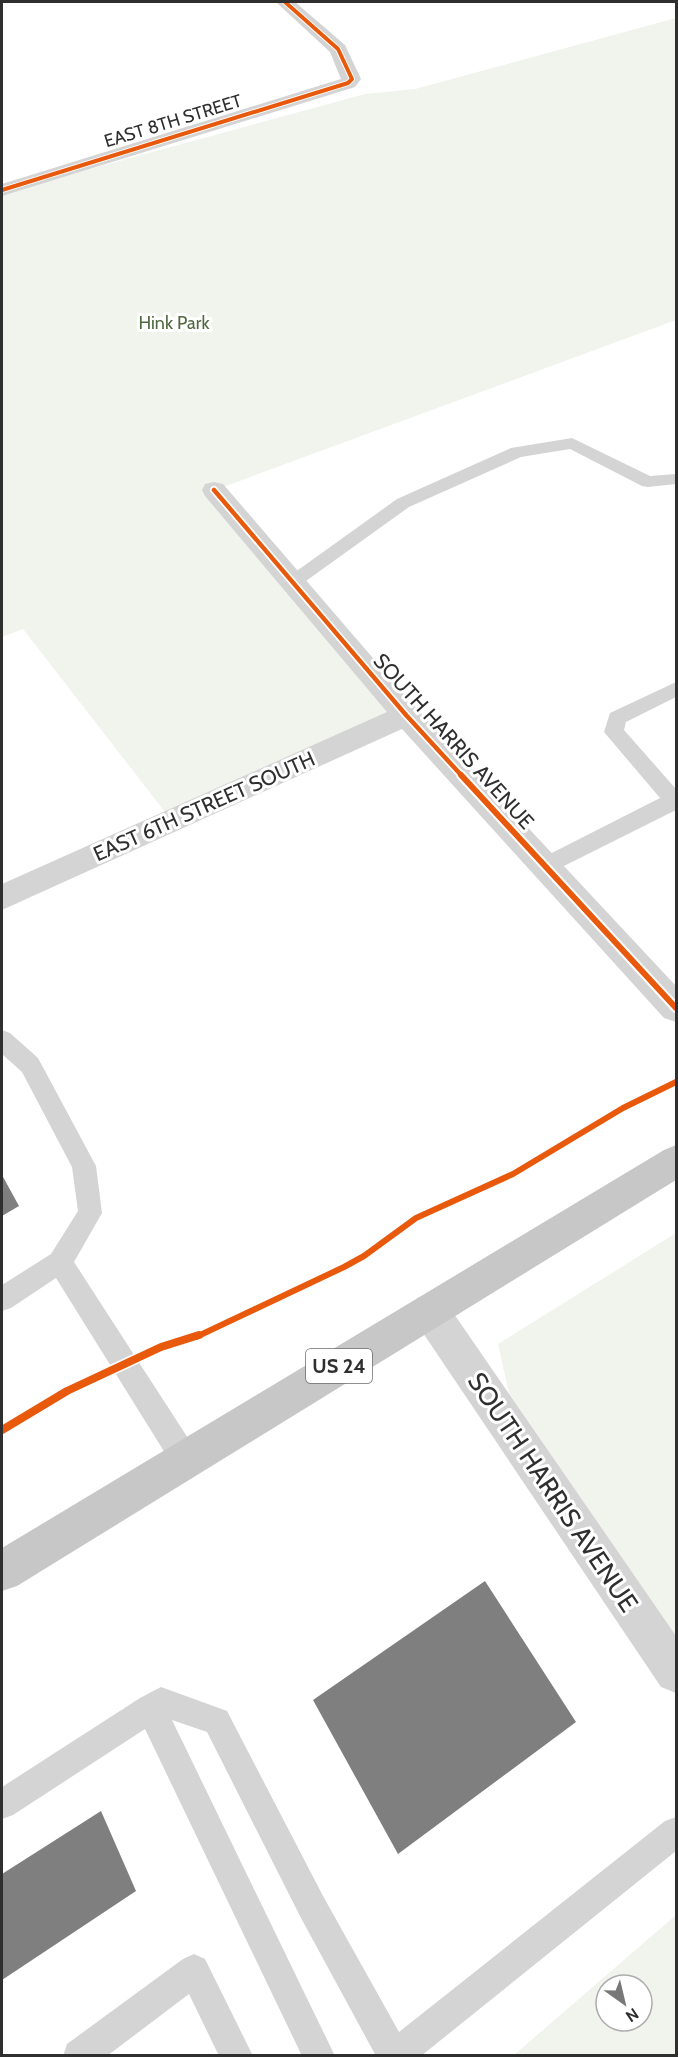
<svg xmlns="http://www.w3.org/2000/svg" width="678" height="2057" viewBox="0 0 678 2057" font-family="Cabin,sans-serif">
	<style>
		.green { fill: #f1f4ed; fill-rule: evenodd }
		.building { fill: #7f7f7f }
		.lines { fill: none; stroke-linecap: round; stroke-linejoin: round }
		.service { fill: #d4d4d4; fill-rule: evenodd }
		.minor { fill: #d4d4d4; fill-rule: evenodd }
		.primary { fill: #c7c7c7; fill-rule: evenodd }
		.cycleway-far3-casing { stroke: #fff; stroke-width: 6 }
		.cycleway-far2-casing { stroke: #fff; stroke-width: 8 }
		.cycleway-far1-casing { stroke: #fff; stroke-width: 10 }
		.cycleway-casing { stroke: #fff; stroke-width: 11 }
		.cycleway-far3 { stroke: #e8590c; stroke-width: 4 }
		.cycleway-far2 { stroke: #e8590c; stroke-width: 4.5 }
		.cycleway-far1 { stroke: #e8590c; stroke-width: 6 }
		.cycleway { stroke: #e8590c; stroke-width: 8 }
		.labels { text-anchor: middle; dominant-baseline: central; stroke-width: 6; stroke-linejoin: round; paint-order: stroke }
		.far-street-label { font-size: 18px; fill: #2f2f2f; stroke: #fff }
		.far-park-label { font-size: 18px; fill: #50683f; stroke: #fff }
		.shield { fill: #fff; stroke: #6d6d6d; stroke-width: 1.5 }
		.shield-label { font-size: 20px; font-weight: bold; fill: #2f2f2f }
		.street-label { font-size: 21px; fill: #2f2f2f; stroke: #fff }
		.near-street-label { font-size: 26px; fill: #2f2f2f; stroke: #fff }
	</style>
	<rect width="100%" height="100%" fill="#fff"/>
	<path class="green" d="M676 18V320L215 490 406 715 172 821 23 629 2 637V193L365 94 415 89Z
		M676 1233V1638L509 1393 498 1344Z
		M676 1915V2055H514ZM606 1985H642V2021H606Z"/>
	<path class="building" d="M2 1175 19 1206 2 1216Z
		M485 1581 576 1722 398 1854 313 1700Z
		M101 1811 136 1891 2 1980V1874Z"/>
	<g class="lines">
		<path class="service" d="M572 438 650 476 676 474V484L648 487 642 486 570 449 521 457 409 507 299 586 293 588 287 586 284 582 287 578 397 499 511 448Z
			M676 682V697L626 722 624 730 676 789V810L552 872 545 874 538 872 535 866 538 860 660 798 604 732 610 713Z
			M2 1030 10 1033 38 1058 96 1166 102 1213 74 1262 195 1449 198 1459 195 1469 185 1472 175 1469 56 1278 11 1308 2 1311V1285L51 1254 78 1211 72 1167 22 1072 2 1054Z
			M161 1687 227 1711 323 1896 399 2032 665 1821 676 1817V1851L421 2056H376L301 1918 207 1732 172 1720 335 2056H302L145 1729 13 1815 2 1819V1787L140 1698Z
			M194 1954 205 1959 253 2056H219L189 1994 107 2056H63L67 2044 183 1959Z"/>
		<path class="minor" d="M276 2H295L345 45 361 79 355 87 2 196V184L341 79 330 52Z
			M214 482 223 484 416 708 676 986V1022L664 1018 402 729 2 910V884L387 712 205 496 202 490 205 484Z
			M430 1293 443 1298 676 1636V1693L661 1687 417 1324 411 1311 417 1298Z"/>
		<path class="primary" d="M676 1145V1180L17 1586 2 1591V1548L664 1150Z"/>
		<g class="cycleway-far3-casing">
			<path id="cycleway-far3" d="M2 190 348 83 352 79 338 49 285 2"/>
		</g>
		<g class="cycleway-far2-casing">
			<path id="cycleway-far2" d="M214 490 406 715 462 776"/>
		</g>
		<g class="cycleway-far1-casing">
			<path id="cycleway-far1" d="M461 775 676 1008
				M196 1337 344 1267 364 1256 416 1218 513 1174 623 1108 676 1082"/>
		</g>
		<g class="cycleway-casing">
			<path id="cycleway" d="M2 1430 67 1391 161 1347 199 1335"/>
		</g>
		<use href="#cycleway-far3" class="cycleway-far3"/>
		<use href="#cycleway-far2" class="cycleway-far2"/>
		<use href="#cycleway-far1" class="cycleway-far1"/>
		<use href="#cycleway" class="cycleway"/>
	</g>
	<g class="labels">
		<g class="far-street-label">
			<text transform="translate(173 121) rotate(-17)">EAST 8TH STREET</text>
		</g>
		<g class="far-park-label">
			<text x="174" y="323">Hink Park</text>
		</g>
		<rect class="shield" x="306" y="1349" width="66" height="34" rx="4.5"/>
		<g class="shield-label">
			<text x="339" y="1366">US 24</text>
		</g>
		<g class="street-label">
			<text transform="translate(454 741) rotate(48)">SOUTH HARRIS AVENUE</text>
			<text transform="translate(204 806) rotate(-24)">EAST 6TH STREET SOUTH</text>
		</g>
		<g class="near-street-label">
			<text transform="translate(553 1492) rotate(56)">SOUTH HARRIS AVENUE</text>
		</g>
	</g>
	<rect width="678" height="2057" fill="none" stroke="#2f2f2f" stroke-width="6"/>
	<g transform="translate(624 2003) rotate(146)"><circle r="28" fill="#ffffff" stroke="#acacac" stroke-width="1.5"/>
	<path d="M0-4.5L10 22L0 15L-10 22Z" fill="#787878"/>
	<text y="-9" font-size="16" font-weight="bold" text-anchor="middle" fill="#2f2f2f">N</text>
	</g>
</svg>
